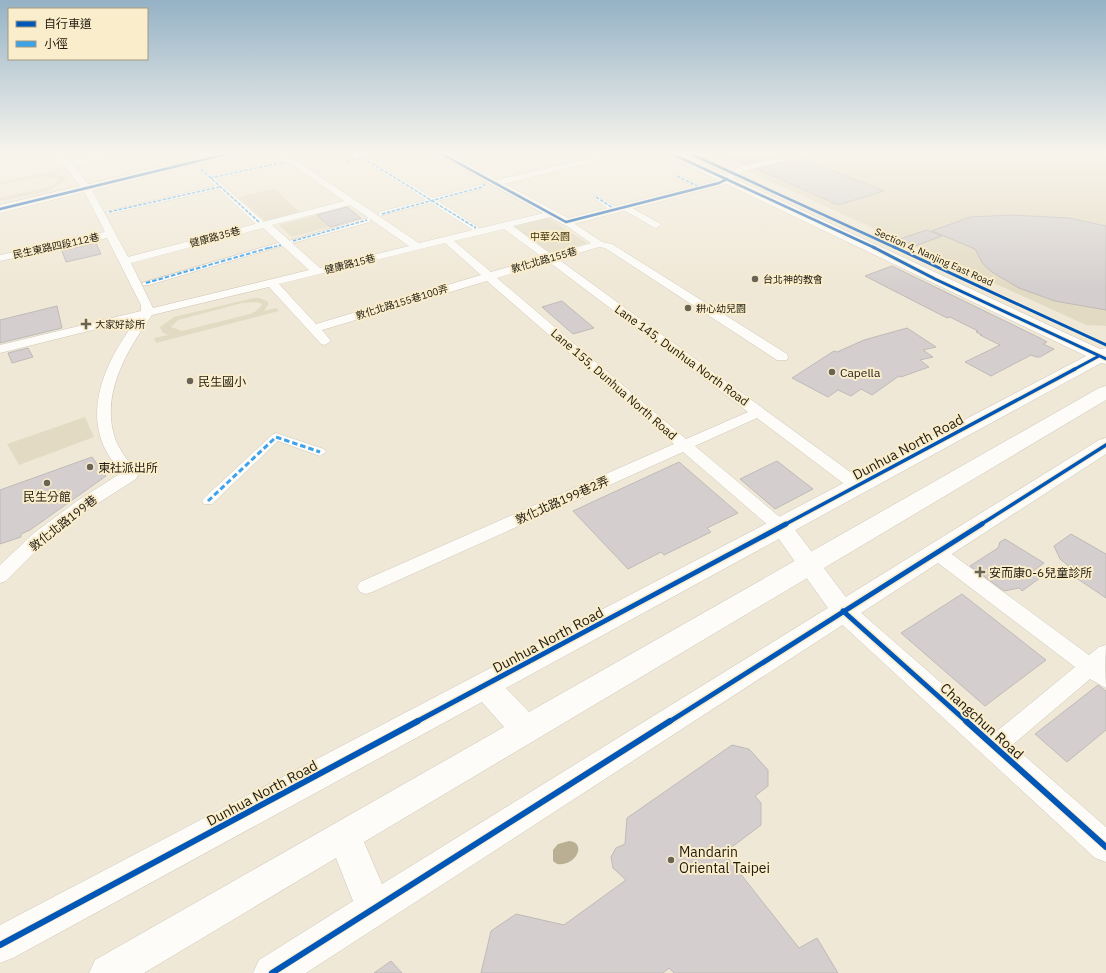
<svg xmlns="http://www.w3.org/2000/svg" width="1106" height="973" viewBox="0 0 1106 973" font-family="'IBM Plex Sans','Noto Sans TC',sans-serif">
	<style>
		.green { fill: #e2dac3; fill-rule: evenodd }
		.water { fill: #baaf92 }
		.building { fill: #d4cfce; stroke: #bebab8 }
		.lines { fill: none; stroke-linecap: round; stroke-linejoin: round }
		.pedestrian-casing { stroke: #cdc6b8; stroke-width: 1 }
		.minor-casing { stroke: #cdc6b8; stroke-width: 1 }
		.tertiary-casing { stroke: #cdc6b8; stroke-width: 1 }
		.secondary-casing { stroke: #cdc6b8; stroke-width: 1 }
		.pedestrian { fill: #fdfcf9; fill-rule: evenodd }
		.minor { fill: #fdfcf9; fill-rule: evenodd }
		.tertiary { fill: #fdfcf9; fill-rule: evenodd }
		.secondary { fill: #fdfcf9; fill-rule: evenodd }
		.quiet-far2 { stroke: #3da2ea; stroke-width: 1.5; stroke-dasharray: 3.5 1.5; stroke-linecap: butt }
		.quiet-far1 { stroke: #3da2ea; stroke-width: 2; stroke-dasharray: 4.5 2; stroke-linecap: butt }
		.quiet { stroke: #3da2ea; stroke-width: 3; stroke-dasharray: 5.5 3; stroke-linecap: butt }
		.cycleway-far4-casing { stroke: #faedcc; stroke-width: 4 }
		.cycleway-far3-casing { stroke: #faedcc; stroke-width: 5 }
		.cycleway-far2-casing { stroke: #faedcc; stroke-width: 6 }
		.cycleway-far1-casing { stroke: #faedcc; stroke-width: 8 }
		.cycleway-casing { stroke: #faedcc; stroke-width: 8 }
		.cycleway-far4 { stroke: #0057b8; stroke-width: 2.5 }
		.cycleway-far3 { stroke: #0057b8; stroke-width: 3 }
		.cycleway-far2 { stroke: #0057b8; stroke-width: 3.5 }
		.cycleway-far1 { stroke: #0057b8; stroke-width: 5 }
		.cycleway { stroke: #0057b8; stroke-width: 6 }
		.poi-dot { fill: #696355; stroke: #faedcc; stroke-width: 1.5 }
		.labels { text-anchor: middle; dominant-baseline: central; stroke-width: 4; stroke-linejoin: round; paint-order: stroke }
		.far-park-label { font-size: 10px; fill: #423304; stroke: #faedcc }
		.far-street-label { font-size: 10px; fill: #201b0f; stroke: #faedcc }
		.far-poi-label { font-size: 10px; fill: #201b0f; stroke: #faedcc; text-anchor: start }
		.street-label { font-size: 12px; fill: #201b0f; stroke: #faedcc }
		.poi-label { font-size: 12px; fill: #201b0f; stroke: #faedcc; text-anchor: start }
		.near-street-label { font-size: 14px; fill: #201b0f; stroke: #faedcc }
		.near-poi-label { font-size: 14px; fill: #201b0f; stroke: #faedcc; text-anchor: start }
	</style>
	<rect width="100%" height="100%" fill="#f0e8d6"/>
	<path class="green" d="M820 153H1106V326L1086 325 748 171Z
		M60 170 62 172 53 174 65 177 66 180 48 191 0 201V198L49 187 55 184 58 179 50 177H36L0 185V182Z
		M274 189 300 212 265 221 238 197Z
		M316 215 329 227 292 237 279 225Z
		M548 218 587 243 551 254 513 227Z
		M254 298H260L268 302V305L264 311 276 308 279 311 156 343 154 338 168 335 162 332 160 327 174 317ZM257 302 262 304C259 310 255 312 250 314L182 331 171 327 178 320 242 303Z
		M85 417 94 437 19 465 7 444Z"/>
	<path class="water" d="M569 841C588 843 575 867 557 864L553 861V850L558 844Z"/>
	<path class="building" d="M721 153H768L778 157 745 164Z
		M806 160 839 173 884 191 838 205 757 169 788 161 794 163Z
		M347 207 361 218 330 227 317 215Z
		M1011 215 1069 218 1106 226V310L1055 301 1019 288 992 272 983 264 975 249 932 231 970 217Z
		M927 230 942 236 915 246 900 239Z
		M96 243 101 254 66 262 62 251Z
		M892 266 1040 338 1047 342 1043 344 1054 349 1040 357H1036L1031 355 991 376 965 362 1000 345 980 335H982L976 332 978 331 950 317 947 318 865 276Z
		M562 301 594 328 573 334 542 307Z
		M57 306 62 328 0 343V320Z
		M907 328 936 347 923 350 933 357 920 360 929 367 901 377 899 376 872 395 861 389 851 396 838 390 828 397 792 378 834 351 837 352 864 340Z
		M28 348 33 357 12 363 8 353Z
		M92 457 106 476 30 530 21 534V537L0 544V490Z
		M777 461 813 489 775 509 740 479Z
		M679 462 738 513 707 528 711 532 664 555 661 552 628 569 573 511Z
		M1071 534 1106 554V598L1069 573 1070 567 1060 559 1054 546Z
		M1005 539 1044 563 1033 571 1040 578 1022 591 1019 588 1004 591 970 566 998 548 1000 542Z
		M962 594 1046 660 985 706 901 633Z
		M1098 685 1106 691V730L1067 762 1035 734Z
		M732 745 749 749 768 770V786L755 796 761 803V825L724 853 799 948 817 938 838 973H674L669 968 663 973H481L491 931 516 914 564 925 626 880 613 868 611 857 616 848 625 844 627 818Z
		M391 961 402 973H374Z"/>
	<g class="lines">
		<g class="pedestrian-casing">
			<path id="pedestrian" d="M352 153H359L363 155 383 153 367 158 433 198 487 183 488 184 484 188 438 201 480 228 473 230 431 203 379 216V212L426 200 361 159 345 162V160L357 157Z
				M285 160 287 161V163L216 179 263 221V225H257L219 189 109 214 105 212 215 186 199 170V168H203L212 176Z
				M675 175H679L700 186 695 187 675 177Z
				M594 196H598L617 208 610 210 594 198Z
				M367 218H370V222L293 243 289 241Z
				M278 243 285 245 149 285H143L142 283Z
				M276 433 324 449 326 452 320 456 278 441 212 504H204L202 501 204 498 272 435Z"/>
		</g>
		<g class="minor-casing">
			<path id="minor" d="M54 153H62L69 161 109 153H124L120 155 73 165 91 188 128 257 344 201 276 153H285L419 243 552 211 555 212 557 214 555 216 513 226 552 255 591 243 561 222 566 219 569 220 602 242 612 244 787 354 788 357 787 360H777L605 248 599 247 558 259 864 482 866 486 864 490 858 491 852 490 757 418 695 446 788 524 790 528 788 532 782 534 776 532 683 452 372 592 366 594 360 592 357 587 360 582 674 444 487 281 322 330 331 341 325 345 321 344 269 287 152 315C127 350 99 396 116 441 121 453 131 464 138 475L136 479 89 509 46 541 6 581 0 583V565L34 533 77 501 121 473C114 463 106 453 102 442 86 399 112 352 137 319L0 353V345L141 311V305L107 238 0 261V255L105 232 83 189ZM350 205 409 246 320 268 272 225ZM263 228 309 270 153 308 131 263ZM504 229 542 257 491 272 454 241ZM445 243 481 275 316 324 279 284ZM549 262 748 412 686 439 497 278Z
				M615 153H628L496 186 492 183 496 180Z
				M800 153H813L744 171 727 182 723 179 738 167Z
				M625 204 659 223 661 225 656 228 653 227 622 209V205Z
				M936 545 942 547 1089 655 1099 647 1106 645 1105 666 1106 688 1090 679 1002 754 994 757 986 754 983 747 986 740 1075 667 930 557 927 552 930 547Z"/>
		</g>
		<g class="tertiary-casing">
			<path id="tertiary" d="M219 153H236L235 155 0 213V205Z
				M435 153H447L568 218 715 181 727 176 732 179 723 185 566 226Z
				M782 520 790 523 851 604 1106 827V862L1095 858 835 618 771 528 774 523Z"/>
		</g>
		<g class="secondary-casing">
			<path id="secondary" d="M664 153H679L1100 349 1106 348V364L1101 363 506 688 529 712 1099 388 1106 386V400L364 842 382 884 1099 440 1106 438V454L306 973H253L259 960 353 901 336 858 144 973H89L95 960 504 727 482 702 13 958 0 963V925L1086 356 666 155Z"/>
		</g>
		<use href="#pedestrian" class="pedestrian"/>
		<use href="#minor" class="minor"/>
		<use href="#tertiary" class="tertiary"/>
		<use href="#secondary" class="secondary"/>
		<path class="quiet-far2" d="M355 153 476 228
			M347 161 380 153
			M201 169 260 223
			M677 176 697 186
			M210 178 285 162
			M596 197 613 208
			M109 212 219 187
			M382 214 482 187 485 184
			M293 241 367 220
			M269 248 281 245"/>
		<path class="quiet-far1" d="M146 283 272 247"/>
		<path class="quiet" d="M208 501 276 437 320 452"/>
		<g class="cycleway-far4-casing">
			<path id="cycleway-far4" d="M440 153 566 222 719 183 727 179
				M670 153 875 248
				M689 153 896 248
				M0 209 231 153"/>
		</g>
		<g class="cycleway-far3-casing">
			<path id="cycleway-far3" d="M873 247 935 279 1106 359
				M894 247 1106 345
				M1073 370 1099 356"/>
		</g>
		<g class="cycleway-far2-casing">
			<path id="cycleway-far2" d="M784 525 1075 369
				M980 525 1106 445"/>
		</g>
		<g class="cycleway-far1-casing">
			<path id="cycleway-far1" d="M843 611 967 722
				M416 722 786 524
				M669 722 982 524"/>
		</g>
		<g class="cycleway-casing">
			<path id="cycleway" d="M966 721 1106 847
				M0 945 418 721
				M272 973 670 721"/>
		</g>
		<use href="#cycleway-far4" class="cycleway-far4"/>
		<use href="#cycleway-far3" class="cycleway-far3"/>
		<use href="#cycleway-far2" class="cycleway-far2"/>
		<use href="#cycleway-far1" class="cycleway-far1"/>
		<use href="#cycleway" class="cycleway"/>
	</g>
	<linearGradient id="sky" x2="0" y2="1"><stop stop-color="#95b2c6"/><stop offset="0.53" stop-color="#f8f5ed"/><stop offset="1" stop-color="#f8f5ed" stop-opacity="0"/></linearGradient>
	<rect width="1106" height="289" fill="url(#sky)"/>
	<g class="poi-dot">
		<circle cx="755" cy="279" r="4"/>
		<circle cx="688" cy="308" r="4"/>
		<path d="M84 318h4v4h4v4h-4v4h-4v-4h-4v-4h4z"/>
		<circle cx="832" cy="372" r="4"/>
		<circle cx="190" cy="381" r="4"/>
		<circle cx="90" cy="467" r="4"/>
		<circle cx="47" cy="483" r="4"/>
		<path d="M978 566h4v4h4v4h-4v4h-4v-4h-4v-4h4z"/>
		<circle cx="671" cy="860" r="4"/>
	</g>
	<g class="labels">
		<g class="far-park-label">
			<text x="550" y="236">中華公園</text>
		</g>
		<g class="far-street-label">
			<text transform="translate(215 237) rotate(-15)">健康路35巷</text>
			<text transform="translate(56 246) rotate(-12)">民生東路四段112巷</text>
			<text transform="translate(934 257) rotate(24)">Section 4, Nanjing East Road</text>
			<text transform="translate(544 260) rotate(-16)">敦化北路155巷</text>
			<text transform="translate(350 264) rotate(-14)">健康路15巷</text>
			<text transform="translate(402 302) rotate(-17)">敦化北路155巷100弄</text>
		</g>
		<g class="far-poi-label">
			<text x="763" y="279">台北神的教會</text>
			<text x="696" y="308">耕心幼兒園</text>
			<text x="95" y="324">大家好診所</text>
		</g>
		<g class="street-label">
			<text transform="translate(682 355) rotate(36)">Lane 145, Dunhua North Road</text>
			<text transform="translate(614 384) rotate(41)">Lane 155, Dunhua North Road</text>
			<text transform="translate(562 500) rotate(-24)">敦化北路199巷2弄</text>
			<text transform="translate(63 523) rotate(-38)">敦化北路199巷</text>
		</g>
		<g class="poi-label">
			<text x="840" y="372">Capella</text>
			<text x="198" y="381">民生國小</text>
			<text x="98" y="467">東社派出所</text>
			<text x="47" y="496" text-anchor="middle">民生分館</text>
			<text x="989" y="572">安而康0-6兒童診所</text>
		</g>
		<g class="near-street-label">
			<text transform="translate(908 447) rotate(-28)">Dunhua North Road</text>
			<text transform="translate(548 640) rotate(-28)">Dunhua North Road</text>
			<text transform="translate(982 721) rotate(42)">Changchun Road</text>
			<text transform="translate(262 793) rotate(-28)">Dunhua North Road</text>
		</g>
		<g class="near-poi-label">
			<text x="679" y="852">Mandarin<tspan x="679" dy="16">Oriental Taipei</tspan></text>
		</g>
	</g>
	<rect x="8" y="8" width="140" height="52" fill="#faedcc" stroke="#a39980"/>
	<rect x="16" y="21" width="20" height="6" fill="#0057b8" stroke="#a39980"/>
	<text x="44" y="28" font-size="12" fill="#201b0f">自行車道</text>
	<rect x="16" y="41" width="20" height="6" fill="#3da2ea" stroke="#a39980"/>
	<text x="44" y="48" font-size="12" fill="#201b0f">小徑</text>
</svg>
